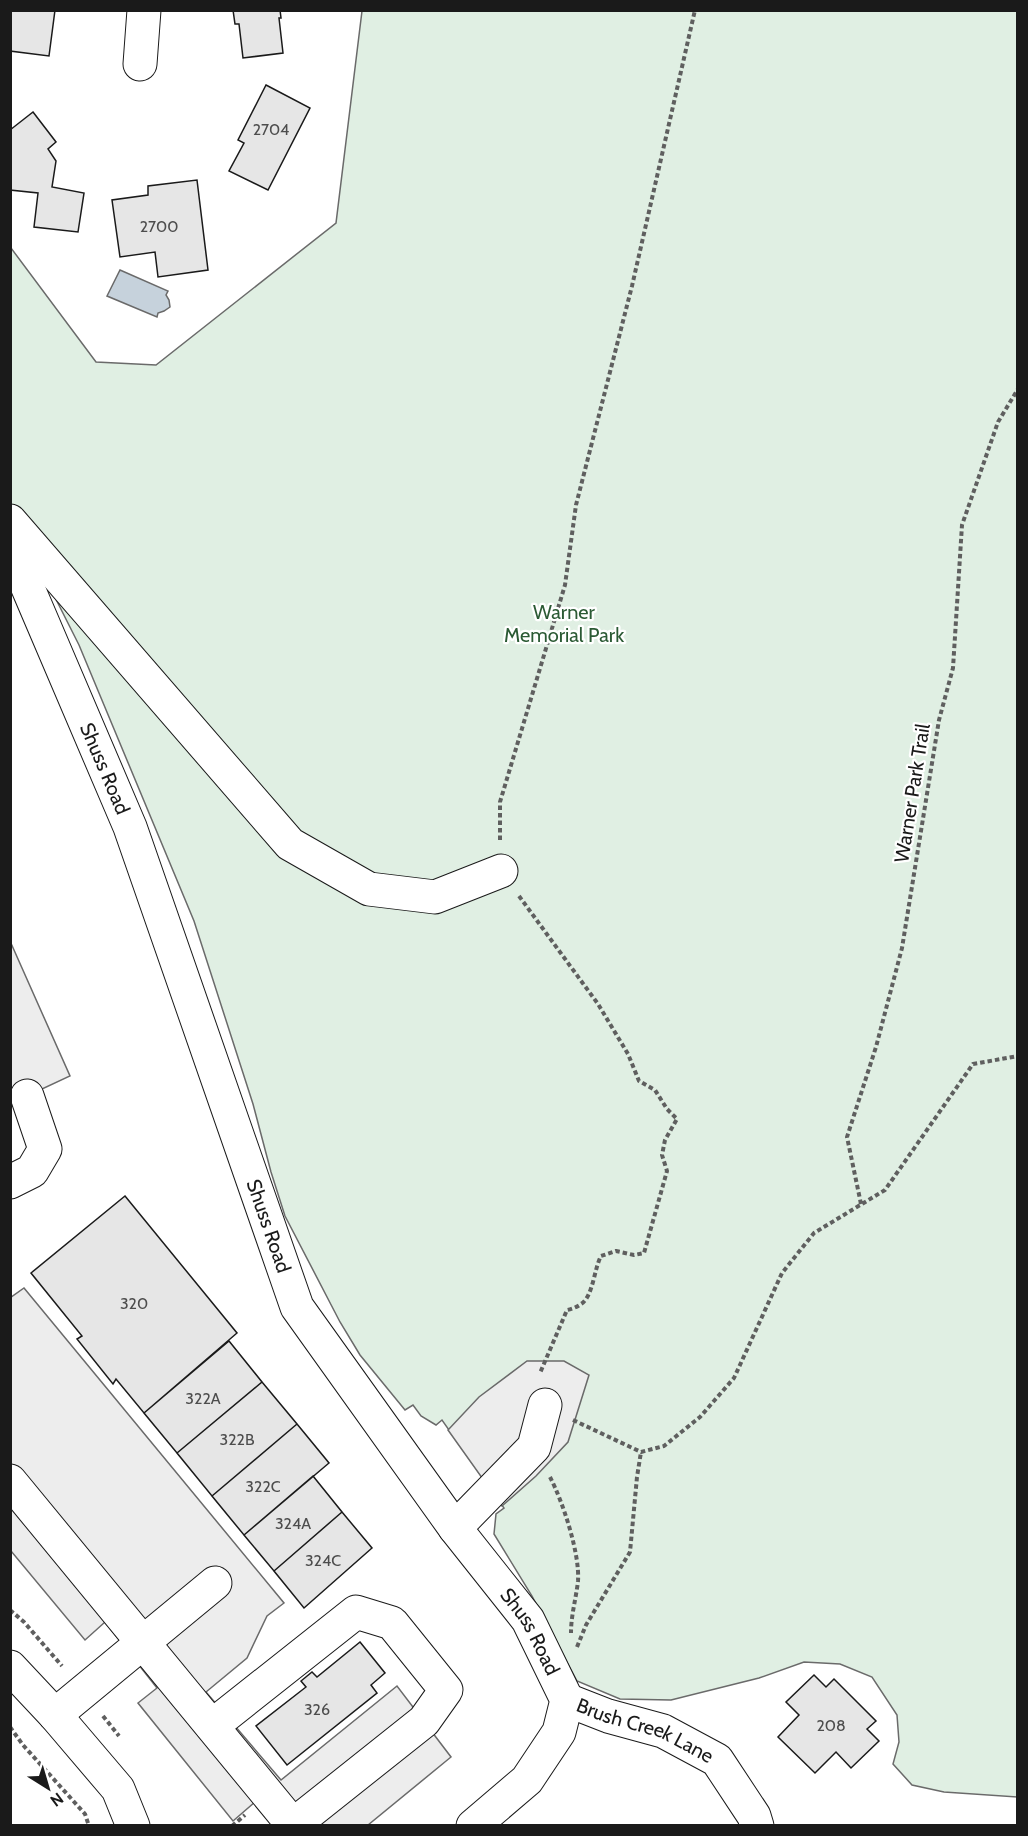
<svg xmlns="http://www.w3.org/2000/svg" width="1028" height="1836" viewBox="0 0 1028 1836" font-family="Cabin,sans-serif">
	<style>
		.green { fill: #e0efe3; stroke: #6a6a6a; stroke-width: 1.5 }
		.parking { fill: #ededed; stroke: #6a6a6a; stroke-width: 1.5 }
		.water { fill: #c6d2dc; stroke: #6a6a6a; stroke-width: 1.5 }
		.building { fill: #e6e6e6; stroke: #1a1a1a; stroke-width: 1.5 }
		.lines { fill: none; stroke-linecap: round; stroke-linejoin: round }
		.minor-casing { stroke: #1a1a1a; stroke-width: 35 }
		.path { stroke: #5f5f5f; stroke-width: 4; stroke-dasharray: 4.5 3; stroke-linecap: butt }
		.minor { stroke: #fff; stroke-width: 33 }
		.labels { text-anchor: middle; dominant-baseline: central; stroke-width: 4.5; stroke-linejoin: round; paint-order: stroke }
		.number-label { font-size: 16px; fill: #4d4d4d }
		.park-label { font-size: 20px; fill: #2b5a34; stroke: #fff }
		.street-label { font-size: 20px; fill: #1a1a1a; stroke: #fff }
	</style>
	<rect width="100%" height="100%" fill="#fff"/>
	<path class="green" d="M362 11H1017V1797L944 1792 912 1785 893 1764 899 1742 897 1715 872 1677 840 1664 804 1662 759 1678 671 1700 620 1699 577 1681 532 1596 494 1534 496 1514 504 1508 442 1420 436 1425 421 1416 413 1405 405 1410 360 1355 340 1322 285 1216 271 1172 253 1104 194 921 79 645 11 510V248L96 362 156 365 336 223Z"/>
	<path class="parking" d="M10 941 70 1076 27 1096 11 1100Z
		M24 1288 284 1603 267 1616 247 1658 206 1692 281 1780 397 1686 451 1757 368 1825H277L255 1802 233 1821 138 1703 157 1688 105 1622 85 1640 11 1551 10 1298Z
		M527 1361H564L589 1375 568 1442 536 1476 502 1506 448 1430 479 1397Z"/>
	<path class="water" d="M120 270 168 291 166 295 169 300 170 307 164 311 158 313 157 317 107 296Z"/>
	<path class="building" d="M10 10H55L49 56 10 51Z
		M233 10H280L281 18H279L283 53 243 58 239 24H235Z
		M266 85 310 108 268 190 229 171 244 143 238 140Z
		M33 112 56 142 48 149 56 161 52 187 84 193 78 232 34 227 38 193 10 190V130Z
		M197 180 208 270 158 277 155 252 120 257 112 200 148 195V186Z
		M125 1196 237 1333 144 1413 116 1379 113 1384 77 1339 82 1336 31 1273Z
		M229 1341 262 1382 177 1453 144 1413Z
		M262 1382 297 1424 212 1496 177 1453Z
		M297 1424 329 1463 244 1535 212 1496Z
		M313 1476 342 1512 274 1571 244 1535Z
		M342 1512 372 1548 304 1608 274 1571Z
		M360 1642 385 1673 371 1685 377 1693 287 1765 256 1726 306 1687 301 1681 312 1672 317 1677Z
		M814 1675 826 1687 834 1679 876 1721 867 1729 879 1741 851 1768 836 1752 815 1773 778 1737 799 1715 786 1702Z"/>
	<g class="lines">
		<g class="minor-casing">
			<g id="minor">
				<path d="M140 64 144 10"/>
				<path d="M10 521 290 844 369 889 435 897 501 871"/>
				<path id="s1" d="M10 546 130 827 297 1307 455 1528 528 1620 567 1700 559 1732 527 1780 473 1826"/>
				<path d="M10 1182 32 1171 45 1149 27 1096"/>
				<path d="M10 1481 293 1825"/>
				<path d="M455 1528 534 1447 545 1405"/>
				<path d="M10 1667 55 1715 118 1789 133 1826"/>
				<path id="s2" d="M567 1700 608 1716 663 1731 717 1760 754 1816 757 1826"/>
				<path d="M55 1715 215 1583"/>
				<path d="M212 1726 356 1612 392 1623 446 1690 424 1721 292 1826"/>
			</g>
		</g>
		<path class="path" d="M500 840V802L565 585 576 505 632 286 695 10
			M519 896 598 1004 628 1054 639 1081 655 1090 667 1109 677 1119 665 1140 662 1155 667 1171 644 1253 634 1255 616 1251 601 1256C594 1269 593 1297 581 1304 577 1307 572 1309 567 1310L540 1373
			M861 1204 847 1137 876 1047 902 948 939 720 953 668 962 525 998 422 1018 389
			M573 1420 641 1452 664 1446 700 1417 734 1378 782 1273 814 1233 885 1190 973 1064 1018 1056
			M550 1477C563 1502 580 1554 578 1581 576 1599 571 1615 571 1633
			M10 1610 24 1622 62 1666
			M577 1647 586 1625 630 1552 637 1477 641 1452
			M103 1716 119 1736
			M10 1727 23 1745 85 1814 89 1826
			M232 1826 245 1815"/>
		<use href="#minor" class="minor"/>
	</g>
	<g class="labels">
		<g class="number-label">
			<text x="271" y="129">2704</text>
			<text x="159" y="226">2700</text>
			<text x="134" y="1303">320</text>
			<text x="203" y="1398">322A</text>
			<text x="237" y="1439">322B</text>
			<text x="263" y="1486">322C</text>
			<text x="293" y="1523">324A</text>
			<text x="323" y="1560">324C</text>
			<text x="317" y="1709">326</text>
			<text x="831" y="1725">208</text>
		</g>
		<g class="park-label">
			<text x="564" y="612">Warner<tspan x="564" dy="23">Memorial Park</tspan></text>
		</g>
		<g class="street-label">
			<text stroke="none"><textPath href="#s1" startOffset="242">Shuss Road</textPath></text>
			<text transform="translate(912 793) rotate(-81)">Warner Park Trail</text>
			<text stroke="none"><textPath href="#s1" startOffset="728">Shuss Road</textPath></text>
			<text stroke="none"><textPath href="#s1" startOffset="1214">Shuss Road</textPath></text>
			<text stroke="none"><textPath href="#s2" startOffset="84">Brush Creek Lane</textPath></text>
		</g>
	</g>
	<rect width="1028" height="1836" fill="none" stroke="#1a1a1a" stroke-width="24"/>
	<g transform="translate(48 1788) rotate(143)" stroke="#ffffff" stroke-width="4.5" paint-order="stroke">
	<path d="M0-4.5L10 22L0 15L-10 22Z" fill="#1a1a1a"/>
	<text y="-9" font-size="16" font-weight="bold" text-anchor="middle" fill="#1a1a1a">N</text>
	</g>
</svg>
